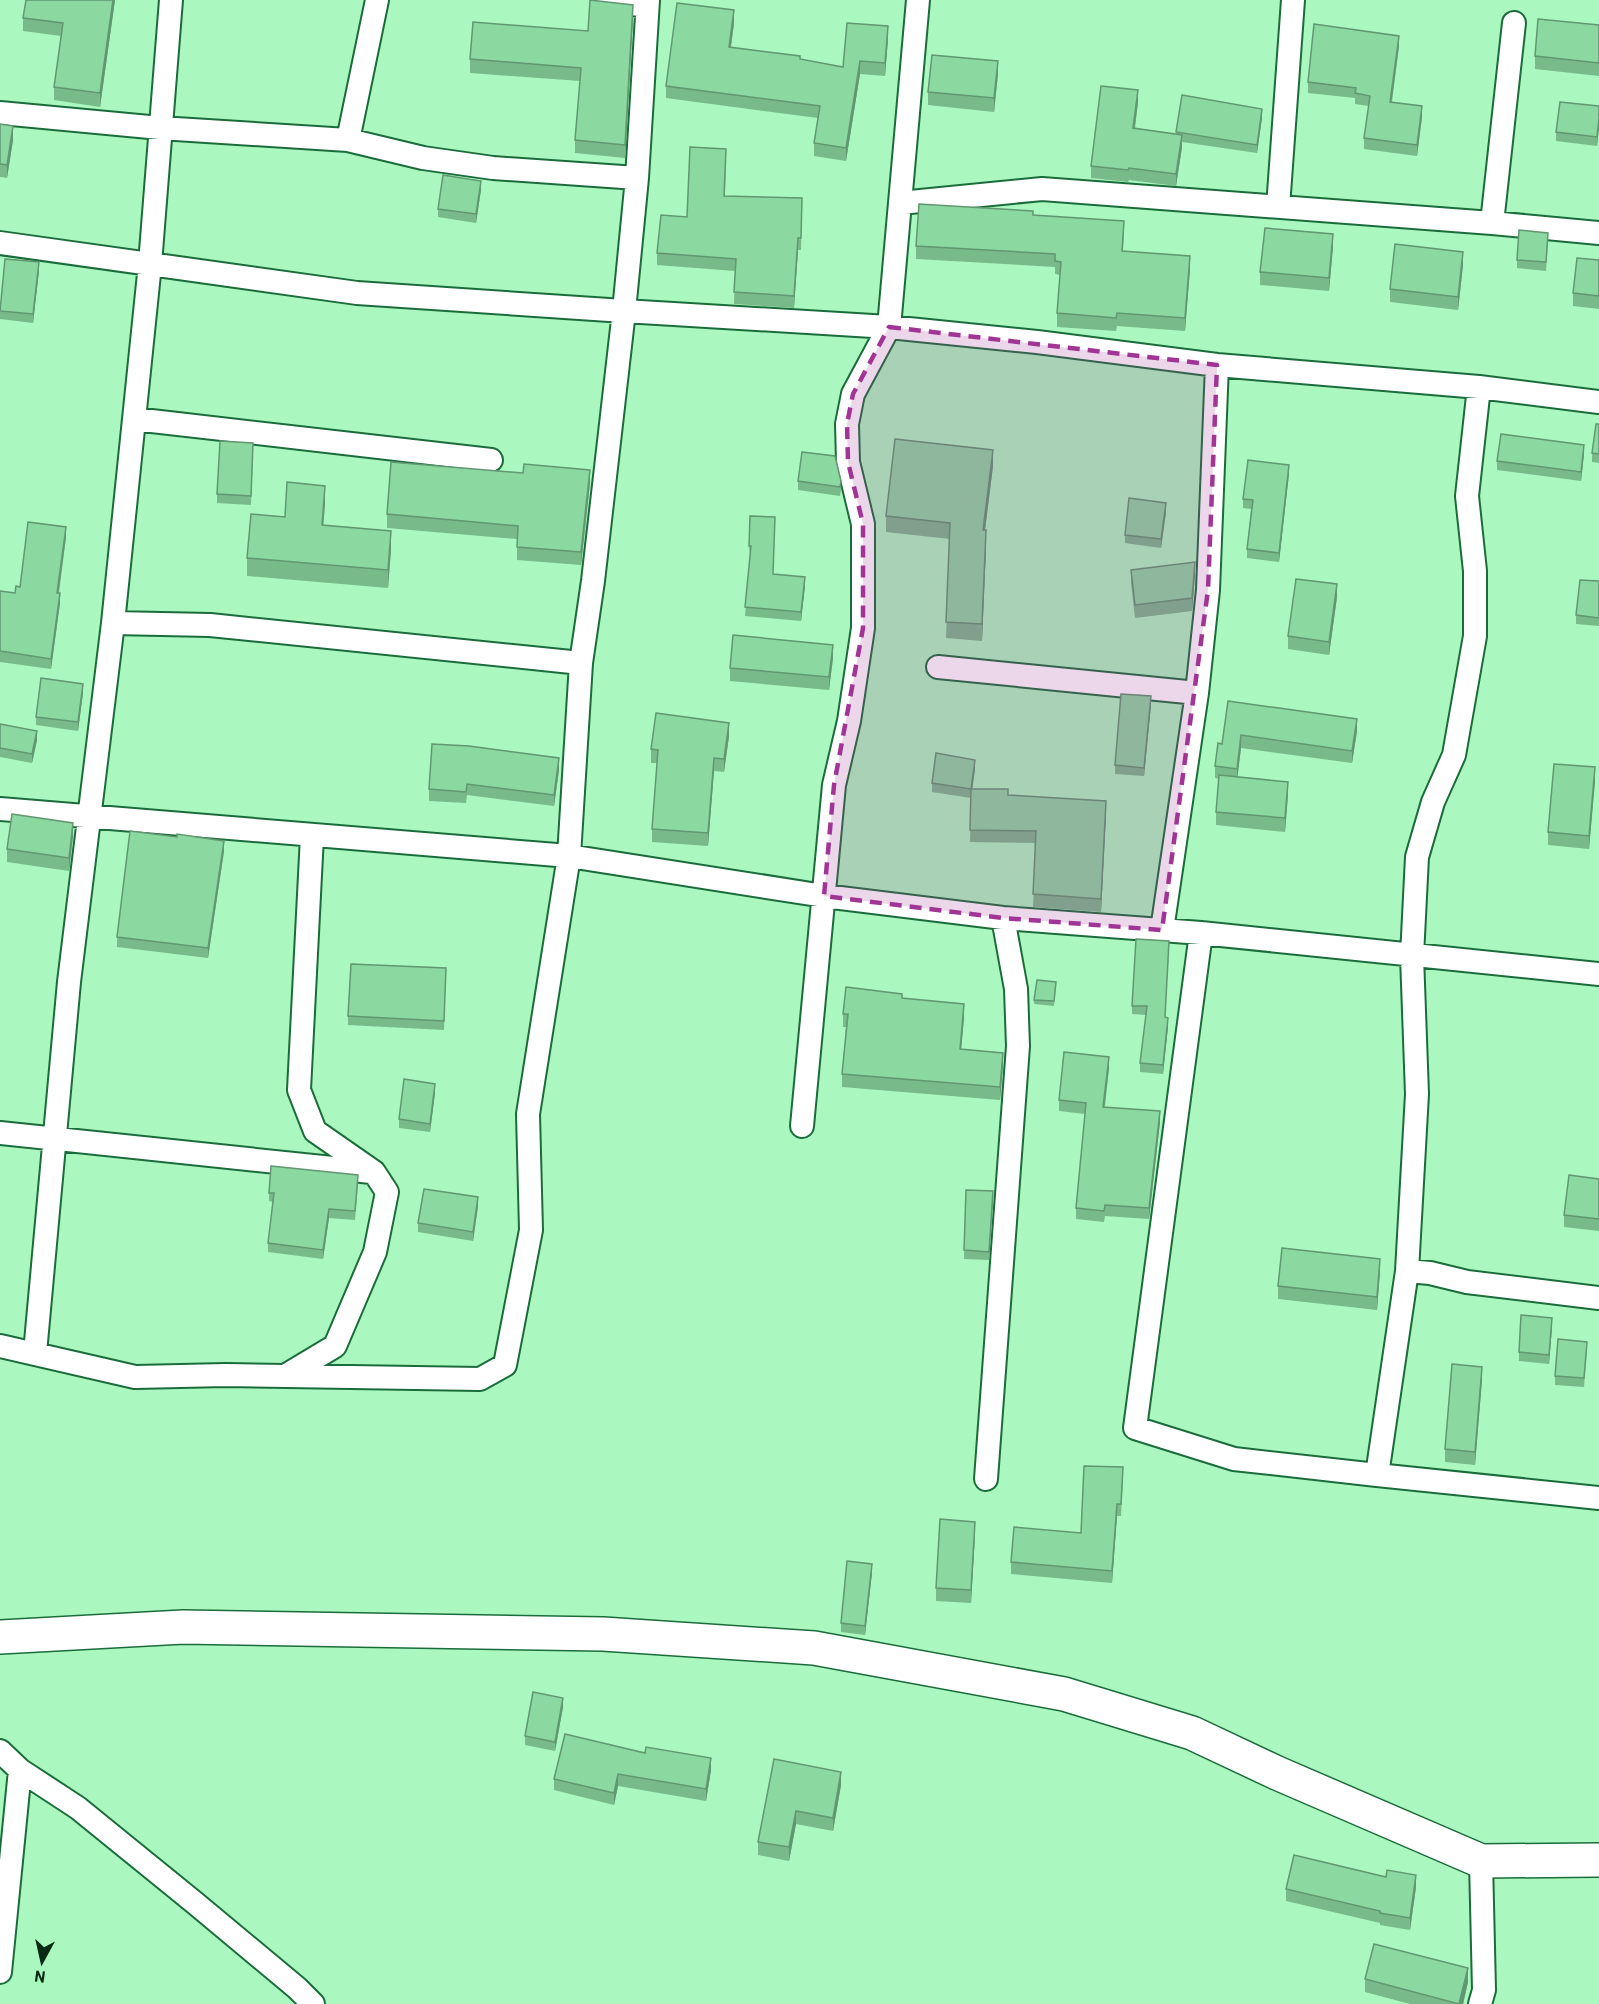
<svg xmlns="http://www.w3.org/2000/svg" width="1599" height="2004" viewBox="0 0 1599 2004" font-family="Barlow,sans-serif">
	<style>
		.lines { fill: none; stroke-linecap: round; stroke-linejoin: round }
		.street-casing { stroke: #1b6c3b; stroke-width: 26 }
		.secondary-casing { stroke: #1b6c3b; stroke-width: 36 }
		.street { stroke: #fff; stroke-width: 22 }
		.secondary { stroke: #fff; stroke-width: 33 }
		.wall { fill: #78ba8a }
		.shaded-wall { fill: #619771 }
		.building { fill: #8bd8a1; stroke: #619771; stroke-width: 1.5 }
		.marked { fill: #a13595; fill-opacity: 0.2; stroke: #a13595; stroke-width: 4.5; stroke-dasharray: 12 8; stroke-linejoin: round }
	</style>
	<rect width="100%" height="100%" fill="#aaf8bf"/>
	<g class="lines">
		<g class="street-casing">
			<path id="street" d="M603 0 647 6
				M0 113 160 128 348 140 423 158 493 168 637 178 624 311 357 293 0 243
				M348 140 377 0
				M637 178 648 0
				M900 203 1042 189 1492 223 1599 233
				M1278 207 1293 0
				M1492 223 1514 23
				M1479 387 1467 496 1475 571V636L1454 755 1433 802 1417 857 1412 956 1417 1094 1407 1271 1430 1273 1467 1282 1599 1298
				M134 419 491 460
				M113 623 210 625 581 663
				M938 667 1197 693
				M0 809 569 856 824 896 1003 918 1201 933 1599 974
				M1162 930 1197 693 1208 590 1217 365
				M1201 933 1135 1428 1234 1459 1377 1475
				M802 1126 834 785 849 721 863 628V524L848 462 847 424 853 394 889 327 918 0
				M0 1133 371 1172
				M1407 1271 1377 1475 1599 1498
				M0 1346 135 1377 226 1375 480 1379 505 1365 531 1230 528 1114 569 856 581 663 593 581 624 311 889 327 1037 342 1217 365 1479 387 1599 402
				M35 1353 69 982 113 623 150 264 171 0
				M285 1376 335 1346 375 1252 387 1192 374 1172 315 1131 299 1090 312 836
				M986 1479 1018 1046 1016 989 1003 918
				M0 1751 20 1770 78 1808 195 1903 297 1988 313 2004
				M0 1972 20 1770
				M1480 2004 1484 1990 1481 1861"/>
		</g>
		<g class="secondary-casing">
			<path id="secondary" d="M0 1637 183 1627 603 1634 814 1648 1064 1694 1192 1733 1277 1773 1481 1861 1599 1860"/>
		</g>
		<use href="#street" class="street"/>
		<use href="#secondary" class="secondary"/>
	</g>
	<path class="wall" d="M115 0 100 107 54 100V87L61 36 23 31V18Z
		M633 18 625 158 575 153V140L580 81 470 73V59L588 31Z
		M734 23 731 47 843 67 888 39 885 76 860 74 846 161 814 156V143L818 118 666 98V86Z
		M1599 25V76L1535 69V56Z
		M1399 46 1392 102 1422 117 1417 156 1364 149V138L1369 106 1355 104V98L1308 93V82Z
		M998 74 994 112 928 105V92Z
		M1138 102 1135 128 1176 134V132L1262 118 1257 153 1182 142V147L1176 186 1129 180 1128 182 1091 178V166Z
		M1599 106V127L1597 146 1556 141V132Z
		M0 124 13 140 7 178 0 177Z
		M726 161 725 196 802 198 801 250H798L794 308 734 304 735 271 657 265V253L687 217Z
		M481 190 476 223 438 217V209Z
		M1033 215 1124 234 1123 251 1190 269 1185 331 1117 326 1116 331 1057 327V313L1060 275 1055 274V267L916 259V246Z
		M1548 242 1546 271 1517 268V260Z
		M1333 247 1329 291 1260 285V272Z
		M1599 260V309L1573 306V293Z
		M1463 265 1458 310 1390 302V289Z
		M39 271 33 323 0 319V308Z
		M1599 424V463L1592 462V453Z
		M253 452 251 505 217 503V494Z
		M1584 454 1581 481 1497 470V461Z
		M835 456 841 490 840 496 798 490V481Z
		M993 466 985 530 986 547 982 641 946 638 950 539 886 532V516Z
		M1289 474 1279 562 1247 558V549L1251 509 1243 508V499Z
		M590 483 581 565 517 560V539L387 528V514Z
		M325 503 323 525 391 549 388 588 247 576V558L285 517Z
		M1166 512 1161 548 1125 543V535Z
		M750 516 773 574 805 586 801 621 745 616 750 555 749 546Z
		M66 537 59 593 60 603 51 669 0 662V591L15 593Z
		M1131 570 1195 575 1192 611 1135 618 1131 583Z
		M1599 581V626L1576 624V615Z
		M1337 597 1329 655 1288 649V636Z
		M833 658 829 690 730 681V668Z
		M83 693 78 731 36 725V717Z
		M1228 701 1357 731 1352 763 1241 748 1237 777 1288 795 1285 832 1216 825V812L1219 779 1215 778V766L1222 744Z
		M1151 705 1144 776 1115 774V765Z
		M0 724 37 740 32 763 0 757Z
		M729 736 724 772 714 771 708 846 652 842V829L657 763H651V749Z
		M975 769 972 789 1106 813 1101 912 1033 907 1036 843 970 842 971 798 932 792V783Z
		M559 770 554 806 467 795 466 803 429 801V789Z
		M1595 781 1589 849 1548 845V832Z
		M73 836 69 871 7 862V849Z
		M224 851 208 958 117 947V937Z
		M1169 950 1165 1017 1168 1027 1163 1074 1140 1072V1063L1146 1015 1132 1014V1006Z
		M446 968 444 1030 348 1025V1016Z
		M1056 986 1054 1006 1034 1004V1000Z
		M902 998 964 1018 961 1049 1003 1066 1000 1100 842 1087V1074L846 1027H843V1014Z
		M1109 1068 1105 1107 1160 1122 1149 1219 1105 1216 1104 1222 1076 1219V1208L1085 1114 1059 1111V1100Z
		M435 1093 430 1132 399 1128V1119Z
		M1599 1179V1231L1564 1227V1215Z
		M358 1184 355 1220 329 1218 323 1259 268 1252V1243L273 1202 269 1201V1193Z
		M966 1190 993 1199 989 1260 964 1259Z
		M478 1206 473 1241 418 1232V1223Z
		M1380 1272 1377 1310 1278 1299V1286Z
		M1552 1327 1549 1364 1519 1361V1352Z
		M1587 1350 1584 1387 1555 1385V1376Z
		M1482 1380 1475 1465 1445 1462V1449Z
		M1123 1479 1121 1516H1117L1112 1583 1011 1574V1562L1081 1533Z
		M975 1535 971 1603 936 1601V1588Z
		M872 1573 865 1635 841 1632V1623Z
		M563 1707 555 1751 525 1745V1736Z
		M645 1753 711 1770 706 1801 618 1786 614 1805 554 1790V1779Z
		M774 1759 841 1785 833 1831 796 1824 789 1861 758 1855V1842Z
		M1416 1887 1410 1930 1380 1925V1923L1286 1901V1889Z
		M1365 1979 1468 1982 1463 2004H1410L1365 1992Z"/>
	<path class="shaded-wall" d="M113 0H115L100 107V93Z
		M633 5V18L625 158V145Z
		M734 10V23L729 60V47Z
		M888 26V39L885 76V63Z
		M1399 36V46L1390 113V102Z
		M860 61V74L846 161V148Z
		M998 61V74L994 112V98Z
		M1138 90V102L1133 140V128Z
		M1422 106V117L1417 156V145Z
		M1262 109V118L1257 153V145Z
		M1599 118V127L1597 146V137Z
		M13 126V140L7 178V165Z
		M1182 135V147L1176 186V174Z
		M481 181V190L476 223V214Z
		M1333 234V247L1329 291V278Z
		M798 238V250L794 308V296Z
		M1463 252V265L1458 310V297Z
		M1190 256V269L1185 331V318Z
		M39 262V271L33 323V314Z
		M1584 445V454L1581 481V472Z
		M993 450V466L983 546V530Z
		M1289 465V474L1279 562V553Z
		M590 470V483L581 565V552Z
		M325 486V503L322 543V525Z
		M1166 503V512L1161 548V539Z
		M66 527V537L57 603V593Z
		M986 530V547L982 641V624Z
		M391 531V549L388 588V570Z
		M1195 562V575L1192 611V598Z
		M805 577V586L801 621V612Z
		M1337 584V597L1329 655V642Z
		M60 593V603L51 669V659Z
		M833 645V658L829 690V677Z
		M83 684V693L78 731V722Z
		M1151 696V705L1144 776V768Z
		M1357 719V731L1352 763V751Z
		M729 723V736L724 772V759Z
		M37 731V740L32 763V754Z
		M1241 735V748L1237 782V769Z
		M559 758V770L554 806V795Z
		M714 758V771L708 846V833Z
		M975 760V769L971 798V789Z
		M1595 767V781L1589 849V836Z
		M1288 782V795L1285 832V818Z
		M1106 801V813L1101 912V899Z
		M73 823V836L69 871V858Z
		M224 841V851L208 958V948Z
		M964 1004V1018L960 1062V1049Z
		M1168 1018V1027L1163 1074V1065Z
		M1003 1053V1066L1000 1100V1087Z
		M1109 1057V1068L1103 1117V1107Z
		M435 1084V1093L430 1132V1124Z
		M1160 1111V1122L1149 1219V1208Z
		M993 1191V1199L989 1260V1252Z
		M478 1197V1206L473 1241V1232Z
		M329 1209V1218L323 1259V1250Z
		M1380 1259V1272L1377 1310V1297Z
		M1552 1318V1327L1549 1364V1355Z
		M1482 1367V1380L1475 1465V1452Z
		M1117 1504V1516L1112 1583V1571Z
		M975 1522V1535L971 1603V1590Z
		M872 1564V1573L865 1635V1626Z
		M563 1698V1707L555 1751V1742Z
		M711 1758V1770L706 1801V1789Z
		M841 1772V1785L833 1831V1818Z
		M618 1774V1786L614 1805V1793Z
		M796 1811V1824L789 1861V1847Z
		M1416 1875V1887L1410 1930V1918Z
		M1468 1968V1982L1463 2004H1459Z"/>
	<path class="building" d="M26 0H113L100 93 54 87 63 23 23 18Z
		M590 0 633 5 625 145 575 140 581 68 470 59 473 22 588 31Z
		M677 3 734 10 729 47 800 56V59L843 67 847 23 888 26 885 63 860 61 846 148 814 143 820 106 666 86Z
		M1538 19 1599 25V63L1535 56Z
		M1314 24 1399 36 1390 102 1422 106 1417 145 1364 138 1370 96 1355 93 1356 88 1308 82Z
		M932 55 998 61 994 98 928 92Z
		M1101 86 1138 90 1133 128 1182 135 1176 174 1129 168 1128 170 1091 166Z
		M1182 95 1262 109 1257 145 1176 132Z
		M1560 102 1599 106V118L1597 137 1556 132Z
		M0 124 13 126 7 165 0 164Z
		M690 147 726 149 724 196 802 198 801 238H798L794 296 734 292 736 259 657 253 661 215 687 217Z
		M443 175 481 181 476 214 438 209Z
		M919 204 1033 211V215L1124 221 1122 251 1190 256 1185 318 1117 313 1116 318 1057 313 1061 262 1055 261V254L916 246Z
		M1265 228 1333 234 1329 278 1260 272Z
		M1519 230 1548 233 1546 262 1517 260Z
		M1395 244 1463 252 1458 297 1390 289Z
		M1577 258 1599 260V296L1573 293Z
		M5 259 39 262 33 314 0 311Z
		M1596 424H1599V454L1592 453Z
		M1501 434 1584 445 1581 472 1497 461Z
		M895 439 993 450 983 530H986L982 624 946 622 950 523 886 516Z
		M220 441 253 443 251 496 217 494Z
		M802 452 835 456 841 481 840 487 798 481Z
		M1248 460 1289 465 1279 553 1247 549 1253 500 1243 499Z
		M391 462 523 473 524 464 590 470 581 552 517 547 518 526 387 514Z
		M287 482 325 486 322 525 391 531 388 570 247 558 251 514 285 517Z
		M1129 498 1166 503 1161 539 1125 535Z
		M750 516 775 517 773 574 805 577 801 612 745 607 751 546H749Z
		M28 522 66 527 57 593H60L51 659 0 651V591L15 593 16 586 20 587Z
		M1195 562 1192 598 1135 605 1131 570Z
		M1296 579 1337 584 1329 642 1288 636Z
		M1580 580 1599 581V618L1576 615Z
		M733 635 833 645 829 677 730 668Z
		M41 678 83 684 78 722 36 717Z
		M1121 694 1151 696 1144 768 1115 765Z
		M1228 701 1357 719 1352 751 1241 735 1237 769 1215 766 1218 743 1222 744Z
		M656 713 729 723 724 759 714 758 708 833 652 829 658 750 651 749Z
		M0 724 37 731 32 754 0 748Z
		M432 744 469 746 559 758 554 795 467 784 466 792 429 789Z
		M936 753 975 760 971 789 932 783Z
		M1554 764 1595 767 1589 836 1548 832Z
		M1219 775 1288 782 1285 818 1216 812Z
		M971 789H1008V795L1106 801 1101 899 1033 894 1036 831 970 830Z
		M12 814 73 823 69 858 7 849Z
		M130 831 177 837V834L224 841 208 948 117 937Z
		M1136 939 1169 941 1165 1017 1168 1018 1163 1065 1140 1063 1147 1006H1132Z
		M351 964 446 968 444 1021 348 1016Z
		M1037 980 1056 982 1054 1001 1034 1000Z
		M846 987 902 994V998L964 1004 960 1049 1003 1053 1000 1087 842 1074 848 1014H843Z
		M1064 1052 1109 1057 1103 1107 1160 1111 1149 1208 1105 1205 1104 1211 1076 1208 1086 1103 1059 1100Z
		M404 1079 435 1084 430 1124 399 1119Z
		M271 1166 358 1175 355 1211 329 1209 323 1250 268 1243 274 1193H269Z
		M1569 1175 1599 1179V1219L1564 1215Z
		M424 1189 478 1197 473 1232 418 1223Z
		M966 1190 993 1191 989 1252 964 1250Z
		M1282 1248 1380 1259 1377 1297 1278 1286Z
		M1521 1315 1552 1318 1549 1355 1519 1352Z
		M1558 1339 1587 1342 1584 1378 1555 1376Z
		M1452 1364 1482 1367 1475 1452 1445 1449Z
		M1084 1466 1123 1467 1121 1504H1117L1112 1571 1011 1562 1014 1527 1081 1533Z
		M940 1519 975 1522 971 1590 936 1588Z
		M847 1561 872 1564 865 1626 841 1623Z
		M533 1692 563 1698 555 1742 525 1736Z
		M565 1734 645 1753 646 1747 711 1758 706 1789 618 1774 614 1793 554 1779Z
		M774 1759 841 1772 833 1818 796 1811 789 1847 758 1842Z
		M1294 1855 1386 1877 1387 1870 1416 1875 1410 1918 1380 1913V1911L1286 1889Z
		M1374 1944 1468 1968 1459 2004 1365 1979Z"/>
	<path class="marked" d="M889 327 1217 365 1208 590 1162 930 1003 918 824 896 834 785 863 628V524L848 462 847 424 853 394Z"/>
	<g transform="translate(42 1962) rotate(188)" stroke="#aaf8bf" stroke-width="4.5" paint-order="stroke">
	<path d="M0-4.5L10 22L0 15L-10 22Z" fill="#092a15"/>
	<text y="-9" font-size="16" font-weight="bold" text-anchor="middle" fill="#092a15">N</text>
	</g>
</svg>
